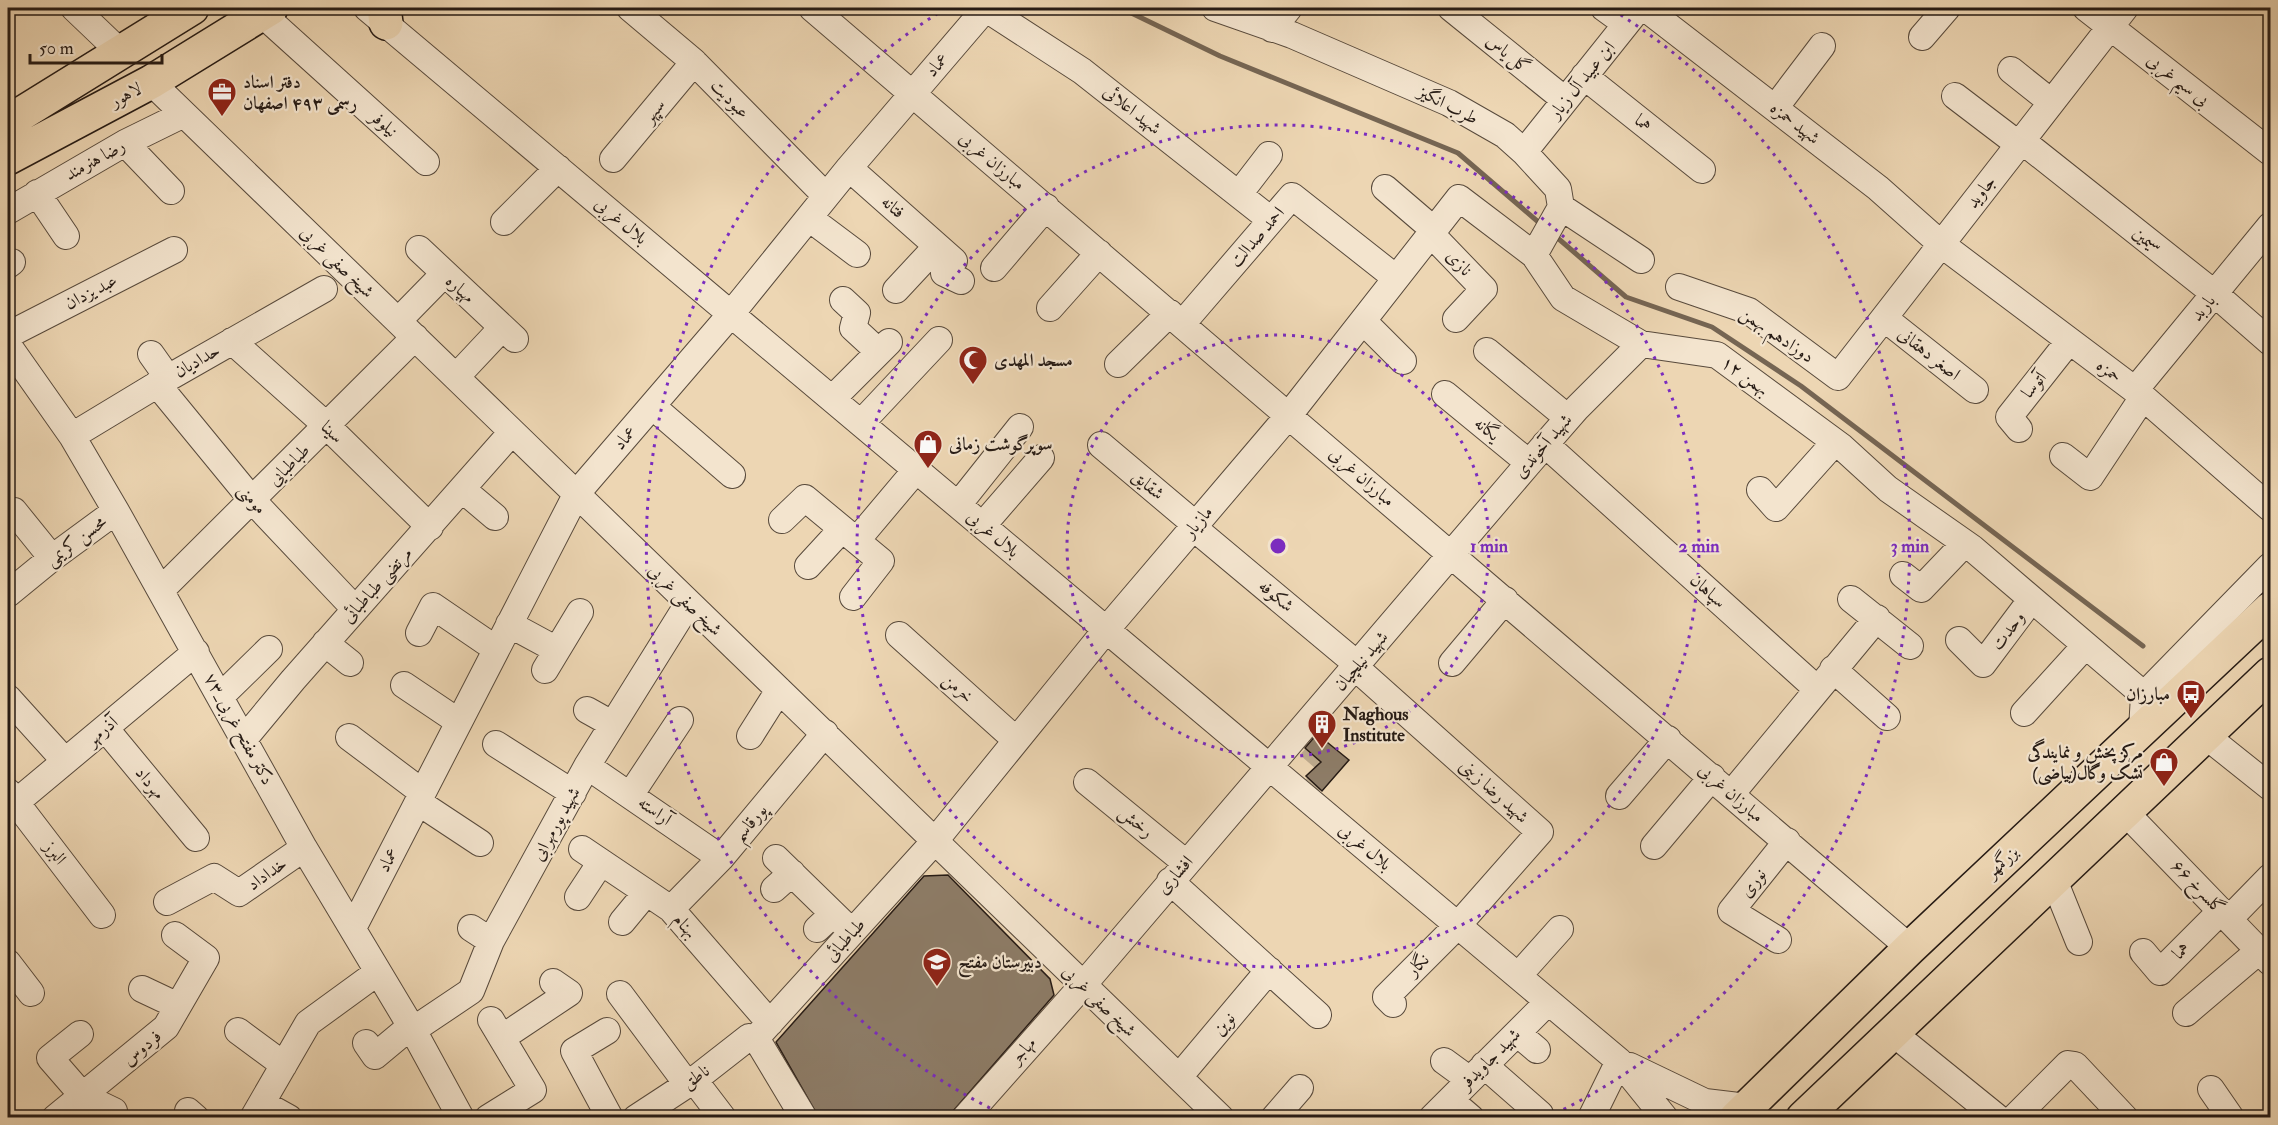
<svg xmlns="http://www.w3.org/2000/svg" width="2278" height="1125" viewBox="0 0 2278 1125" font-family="'IM FELL Double Pica',Amiri,serif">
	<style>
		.shadow { fill: #0003 }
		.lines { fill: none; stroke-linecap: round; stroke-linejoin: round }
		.stream { stroke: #756553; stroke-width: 5 }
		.building { fill: #8d7c67; stroke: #261b15; stroke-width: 1.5 }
		.minor-casing { stroke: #584a3c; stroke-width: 28 }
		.major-casing { stroke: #261b15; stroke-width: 36 }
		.minor { stroke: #f3e4ce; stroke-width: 26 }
		.major { stroke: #edd6b3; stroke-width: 33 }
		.ring { fill: none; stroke: #7b2cbf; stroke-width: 3; stroke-dasharray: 3 6 }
		.labels { text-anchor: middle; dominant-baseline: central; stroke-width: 4.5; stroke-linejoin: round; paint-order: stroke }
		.street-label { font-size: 18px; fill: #261b15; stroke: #f3e4ce }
		.poi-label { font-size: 18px; font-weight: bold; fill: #261b15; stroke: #f3e4ce; text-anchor: start }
		.centre { fill: #7b2cbf; stroke: #f3e4ce; stroke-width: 3 }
		.ring-label { font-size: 18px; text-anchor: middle; font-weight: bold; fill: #7b2cbf; stroke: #f3e4ce; stroke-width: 4.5; stroke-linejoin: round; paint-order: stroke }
	</style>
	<rect width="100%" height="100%" fill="#edd6b3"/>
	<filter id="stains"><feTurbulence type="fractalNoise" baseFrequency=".00333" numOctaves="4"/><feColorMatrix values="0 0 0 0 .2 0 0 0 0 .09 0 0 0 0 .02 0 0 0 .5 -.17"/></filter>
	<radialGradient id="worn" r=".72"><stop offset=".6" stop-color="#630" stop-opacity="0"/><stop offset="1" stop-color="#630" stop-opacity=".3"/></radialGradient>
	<path class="shadow" d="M1311 742 1346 760 1315 796 1301 784 1316 769 1300 755Z
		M924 877 944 1118H800L764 1056Z"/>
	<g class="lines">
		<path class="stream" d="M1121 8 1220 56 1458 153 1543 226
			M1553 234 1626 297 1712 327 1801 386 2143 646"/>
	</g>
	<path class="building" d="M1317 734 1349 760 1322 791 1306 776 1321 762 1305 748Z
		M948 875 1050 979 1054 995 947 1118H819L776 1042 924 876Z"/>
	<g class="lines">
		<g class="minor-casing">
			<path id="minor" d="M74 8 119 51
				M367 8 1619 1061 1665 1118
				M630 8 694 62 826 196
				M812 8 1910 948
				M985 8 1082 71 1271 220
				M1215 8 1292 35 1449 103 1505 135 1524 152 1558 189 1561 207 1641 260
				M1451 8 1565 100
				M1604 8 1626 24
				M1645 8 1878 188 1941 244 2135 390 2270 508
				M2086 8 2270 152
				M262 14 426 162
				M1272 29 1289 8
				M1922 37 1947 8
				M2011 70 2051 102
				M1584 76 1702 170
				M151 82 1221 1118
				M1955 96 2018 144
				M1775 108 1822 46
				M2021 140 2215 294 2270 342
				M125 143 171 191
				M1524 152 1639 8
				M613 159 694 62
				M849 168 954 261 944 273 961 281
				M1385 188 1434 230
				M37 193 66 236
				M1239 194 1269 155
				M8 211 125 143 184 114
				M809 218 857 254
				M504 222 558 168
				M1431 234 1484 289 1456 319
				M419 249 515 339
				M1534 255 1561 207
				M8 265 12 262
				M994 268 1046 207
				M1679 287 1749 311 1838 377 2125 8
				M896 290 937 246
				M843 300 857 313 853 328 879 352
				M1050 308 1099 253
				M1884 318 1975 390
				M398 321 444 274
				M1363 321 1403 361
				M1182 324 1292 196 1396 278
				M8 335 174 250
				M232 341 327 426 430 527
				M8 345 72 436 116 511 304 848 413 1030 461 1118
				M1487 351 1568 418
				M151 354 168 378
				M1118 364 1170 313
				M456 377 502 328
				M157 384 253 501 355 609
				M2135 390 2270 226
				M1445 394 1529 463
				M832 399 889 342
				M652 406 732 475
				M861 423 939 340
				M2019 429 2009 417 2069 341
				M72 436 168 378 324 289
				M1545 444 1817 689
				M1101 445 1196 525
				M2063 456 2090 477 2143 397
				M463 490 495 517
				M1760 490 1776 508 1835 442
				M958 505 1020 427
				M14 511 52 558
				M782 520 805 498 881 561 853 597
				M983 525 1041 458
				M1194 528 1358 665
				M857 540 916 470
				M808 566 842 529
				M1903 575 1921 589 1965 543
				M161 590 415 337
				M8 594 52 558 116 511
				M1851 599 1910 646
				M509 624 557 650
				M419 633 433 606 496 649
				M899 635 1016 740
				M1959 640 1983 664 2031 600
				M325 643 350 663
				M1452 663 1505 600
				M1355 667 1540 832 1458 925 1386 997 1393 1004
				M1833 669 1887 717
				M545 670 580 612
				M404 685 459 722
				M2144 695 2270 566
				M221 696 269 649
				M8 698 65 761
				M587 710 612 724
				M2024 713 2085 646
				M105 728 196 838
				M750 736 779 690
				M2206 736 2270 787
				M349 737 422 792
				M244 739 293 680 512 432
				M496 744 573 793
				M587 766 721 858
				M1087 782 1186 863
				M8 792 102 915
				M1732 793 1877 618
				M631 794 680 720
				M1619 796 1668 739
				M418 802 480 843
				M8 809 196 652
				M2125 812 2270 962
				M1654 846 1712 777
				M582 849 671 909 770 1023
				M776 858 852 932
				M2054 880 2079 942
				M1170 881 1318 1015
				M774 889 792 873
				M578 897 601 862
				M167 902 214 877 239 893 304 848
				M671 909 721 858 825 733
				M2229 919 2270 877
				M622 922 646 893
				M353 928 577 493 731 314 849 168 986 8
				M471 928 491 941
				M817 929 833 914
				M1778 940 1731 911 1787 841
				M2143 952 2160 972 2221 911
				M8 963 31 993
				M1518 976 1560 929
				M142 989 178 1006
				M620 994 687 1084
				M2186 1013 2260 950
				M413 1030 471 991 491 941 587 766 688 604
				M238 1031 284 1065
				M607 1031 574 1051 610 1118
				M1517 1033 1537 1050
				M1893 1033 1998 1118
				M80 1034 50 1058 83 1096 114 1111
				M503 1037 569 993 553 982
				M756 1038 934 842 1106 630 1289 415 1459 198 1534 255 1563 298 1641 344 1717 355 1842 447 1888 489 1972 548 2144 695 2142 730
				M756 1038 804 1118
				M366 1043 375 1056 411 1026
				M1444 1061 1470 1080
				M1484 1065 1540 1114
				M1630 1066 1705 1102 1747 1107
				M1179 1077 1269 970
				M694 1080 723 1118
				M2211 1089 2231 1118
				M1450 1100 1471 1118
				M262 1103 289 1118
				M188 1111 196 1118
				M55 1118 166 1027 206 958 175 935
				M253 1118 308 1023 378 972
				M488 1118 533 1090 491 1020
				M636 1118 694 1080 749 1037 756 1038
				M965 1118 1083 985 1529 463 1577 408 1641 344
				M1274 1118 1300 1088
				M1432 1118 1548 1002
				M1591 1118 1619 1061
				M2014 1118 2068 1064 2075 1065 2125 1118"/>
		</g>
		<g class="major-casing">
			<path id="major" d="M384 8 386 23
				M8 122 192 8
				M8 158 151 82 271 8
				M1736 1118 1910 948 2270 609
				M1803 1118 2270 674"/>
		</g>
		<use href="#minor" class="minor"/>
		<use href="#major" class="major"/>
	</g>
	<g class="ring">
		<circle cx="1278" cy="546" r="211"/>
		<circle cx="1278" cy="546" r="421"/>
		<path d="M1006 1116A632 632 0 0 1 943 10M1613 10A632 632 0 0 1 1550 1116"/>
	</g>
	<defs>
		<g id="office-pin" transform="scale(1.5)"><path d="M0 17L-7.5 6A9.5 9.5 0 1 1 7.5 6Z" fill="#8f2418" stroke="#f3e4ce"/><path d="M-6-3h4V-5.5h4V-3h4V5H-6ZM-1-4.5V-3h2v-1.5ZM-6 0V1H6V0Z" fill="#fff"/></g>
		<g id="mosque-pin" transform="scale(1.5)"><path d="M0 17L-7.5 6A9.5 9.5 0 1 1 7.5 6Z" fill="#8f2418" stroke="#f3e4ce"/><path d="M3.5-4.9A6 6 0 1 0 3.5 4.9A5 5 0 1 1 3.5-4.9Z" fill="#fff"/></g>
		<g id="shop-pin" transform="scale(1.5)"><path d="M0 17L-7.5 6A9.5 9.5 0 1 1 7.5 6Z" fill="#8f2418" stroke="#f3e4ce"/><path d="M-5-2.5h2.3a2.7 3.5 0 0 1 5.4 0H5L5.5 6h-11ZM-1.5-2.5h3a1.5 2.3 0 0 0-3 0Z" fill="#fff"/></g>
		<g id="bus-pin" transform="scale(1.5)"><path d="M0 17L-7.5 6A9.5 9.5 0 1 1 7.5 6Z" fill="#8f2418" stroke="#f3e4ce"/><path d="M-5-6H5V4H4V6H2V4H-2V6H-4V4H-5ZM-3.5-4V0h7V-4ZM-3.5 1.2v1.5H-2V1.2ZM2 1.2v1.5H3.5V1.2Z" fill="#fff"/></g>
		<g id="building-pin" transform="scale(1.5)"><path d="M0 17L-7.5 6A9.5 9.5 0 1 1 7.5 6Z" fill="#8f2418" stroke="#f3e4ce"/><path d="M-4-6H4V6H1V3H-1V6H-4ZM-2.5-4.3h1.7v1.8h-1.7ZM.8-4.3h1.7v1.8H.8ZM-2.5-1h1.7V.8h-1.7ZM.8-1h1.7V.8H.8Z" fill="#fff"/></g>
		<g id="school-pin" transform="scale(1.5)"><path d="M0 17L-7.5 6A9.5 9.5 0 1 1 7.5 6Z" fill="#8f2418" stroke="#f3e4ce"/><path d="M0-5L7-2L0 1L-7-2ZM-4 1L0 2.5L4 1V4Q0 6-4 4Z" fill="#fff"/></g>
	</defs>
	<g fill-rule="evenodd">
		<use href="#office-pin" x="222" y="92"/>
		<use href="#mosque-pin" x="973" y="360"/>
		<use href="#shop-pin" x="928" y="444"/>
		<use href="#bus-pin" x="2191" y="694"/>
		<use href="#building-pin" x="1322" y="724"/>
		<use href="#shop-pin" x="2164" y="762"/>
		<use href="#school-pin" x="937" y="962"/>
	</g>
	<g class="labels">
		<g class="street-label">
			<text transform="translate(1508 54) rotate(39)">گل یاس</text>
			<text transform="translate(937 65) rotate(-49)">عماد</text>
			<text transform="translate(1582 80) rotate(-51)">ابن عبید آل زیار</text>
			<text transform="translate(2178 80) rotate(38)">بی سیم غربی</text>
			<text transform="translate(126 95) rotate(-28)">لاهور</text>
			<text transform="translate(730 99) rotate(46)">عبودیت</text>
			<text transform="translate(1448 105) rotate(27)">طرب انگیز</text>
			<text transform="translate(1132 110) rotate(38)">شهید اعلائی</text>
			<text transform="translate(654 111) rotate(-51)">سپهر</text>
			<text transform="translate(1643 123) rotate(38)">هما</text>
			<text transform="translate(1795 123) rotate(38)">شهید حمزه</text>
			<text transform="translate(384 124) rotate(42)">نیلوفر</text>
			<text transform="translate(95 160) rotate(-29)">رضا هنرمند</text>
			<text transform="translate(992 161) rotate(40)">مبارزان غربی</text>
			<text transform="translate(1981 192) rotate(-52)">جاوید</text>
			<text transform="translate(893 207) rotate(41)">فتانه</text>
			<text transform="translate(621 221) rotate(40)">بلال غربی</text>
			<text transform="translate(1257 237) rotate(-49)">احمد صدالت</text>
			<text transform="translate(2147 240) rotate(38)">سیمین</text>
			<text transform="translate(337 262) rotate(44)">شیخ صفی غربی</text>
			<text transform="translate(1459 263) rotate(46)">نازی</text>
			<text transform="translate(460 289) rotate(43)">مهپاره</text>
			<text transform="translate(91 292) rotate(-27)">عبد یزدان</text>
			<text transform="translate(2203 308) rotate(-51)">باربد</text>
			<text transform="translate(1777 335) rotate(34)">دوزادهم بهمن</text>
			<text transform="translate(1929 354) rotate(38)">اصغر دهقانی</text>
			<text transform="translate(197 361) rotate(-30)">حدادیان</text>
			<text transform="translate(2109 371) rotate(37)">حمزه</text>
			<text transform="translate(1745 376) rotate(36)">۱۲ بهمن</text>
			<text transform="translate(2034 385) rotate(-51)">آتوسا</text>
			<text transform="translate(1487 429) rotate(39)">یگانه</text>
			<text transform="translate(332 432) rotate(44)">سینا</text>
			<text transform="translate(625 438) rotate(-49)">عماد</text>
			<text transform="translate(1543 446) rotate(-49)">شهید آخوندی</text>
			<text transform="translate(289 465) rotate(-45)">طباطبایی</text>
			<text transform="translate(1362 477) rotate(41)">مبارزان غربی</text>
			<text transform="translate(1148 485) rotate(40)">شقایق</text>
			<text transform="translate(252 499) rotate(49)">مومنی</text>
			<text transform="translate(1198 522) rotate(-50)">مازیار</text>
			<text transform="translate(993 534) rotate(40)">بلال غربی</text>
			<text transform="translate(76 541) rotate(-37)">محسن کریمی</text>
			<text transform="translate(377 585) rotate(-48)">مرتضی طباطبائی</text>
			<text transform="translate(1708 591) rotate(42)">سپاهان</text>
			<text transform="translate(1276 596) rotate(40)">شکوفه</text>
			<text transform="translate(685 600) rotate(44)">شیخ صفی غربی</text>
			<text transform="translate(2008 631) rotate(-54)">وحدت</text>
			<text transform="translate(1361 661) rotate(-49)">شهید نیلچیان</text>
			<text transform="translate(958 688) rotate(42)">خرمن</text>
			<text transform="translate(239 729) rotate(61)">۷۳_دکتر مفتح غربی</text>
			<text transform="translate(102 731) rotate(-40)">آذرمهر</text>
			<text transform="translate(150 783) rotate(51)">مهرداد</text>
			<text transform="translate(1494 791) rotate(42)">شهید رضا زینی</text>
			<text transform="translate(1731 793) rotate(41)">مبارزان غربی</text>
			<text transform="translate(655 811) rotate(36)">آراسته</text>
			<text transform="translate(1136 822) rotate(40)">رخش</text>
			<text transform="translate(750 823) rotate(-50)">پورقاسم</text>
			<text transform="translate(556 824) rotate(-61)">شهید پورمهرابی</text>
			<text transform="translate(1365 847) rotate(40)">بلال غربی</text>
			<text transform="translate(55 853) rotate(53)">البرز</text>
			<text transform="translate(388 860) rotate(-63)">عماد</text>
			<text transform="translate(2002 862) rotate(-43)">بزرگمهر</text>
			<text transform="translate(267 874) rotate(-35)">خداداد</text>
			<text transform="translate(1175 875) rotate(-48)">افشاری</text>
			<text transform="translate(1753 883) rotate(-52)">نوری</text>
			<text transform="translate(2198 887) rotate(46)">گلسرخ ۶۶</text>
			<text transform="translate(685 926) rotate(49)">بهنام</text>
			<text transform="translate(845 940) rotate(-48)">طباطبائی</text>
			<text transform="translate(2181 951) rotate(-45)">هما</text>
			<text transform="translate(1418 965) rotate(-45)">نگار</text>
			<text transform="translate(1099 1001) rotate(44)">شیخ صفی غربی</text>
			<text transform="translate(1224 1024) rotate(-50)">نوین</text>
			<text transform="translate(142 1048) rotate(-40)">فردوس</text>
			<text transform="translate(1023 1051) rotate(-48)">مهاجر</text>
			<text transform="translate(1490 1059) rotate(-45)">شهید جاویدفر</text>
			<text transform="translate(696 1077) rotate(-35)">ناطق</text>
		</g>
		<g class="poi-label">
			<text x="243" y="82">دفتر اسناد<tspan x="243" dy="21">رسمی ۴۹۳ اصفهان</tspan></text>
			<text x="994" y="360">مسجد المهدی</text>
			<text x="949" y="444">سوپرگوشت زمانی</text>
			<text x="2170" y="694" text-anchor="end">مبارزان</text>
			<text x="1343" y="714">Naghous<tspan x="1343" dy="21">Institute</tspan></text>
			<text x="2143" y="752" text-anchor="end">مرکز پخش و نمایندگی<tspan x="2143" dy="21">تشک وگال(بیاضی)</tspan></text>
			<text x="958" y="962">دبیرستان مفتح</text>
		</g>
	</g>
	<circle cx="1278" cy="546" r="9" class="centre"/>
	<g class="ring-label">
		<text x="1489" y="552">1 min</text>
		<text x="1699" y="552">2 min</text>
		<text x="1910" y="552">3 min</text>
	</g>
	<rect width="2278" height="1125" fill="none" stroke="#edd6b3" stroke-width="30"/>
	<rect x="9" y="9" width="2260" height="1107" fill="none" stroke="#261b15" stroke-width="3"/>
	<rect x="15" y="15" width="2248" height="1095" fill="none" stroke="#261b15" stroke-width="1.5"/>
	<path d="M30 54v9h132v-9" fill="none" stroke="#261b15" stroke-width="3"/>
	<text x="39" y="54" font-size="18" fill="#261b15" stroke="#f3e4ce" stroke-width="4.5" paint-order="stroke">50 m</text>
	<rect width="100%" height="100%" filter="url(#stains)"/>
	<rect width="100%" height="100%" fill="url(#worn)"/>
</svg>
